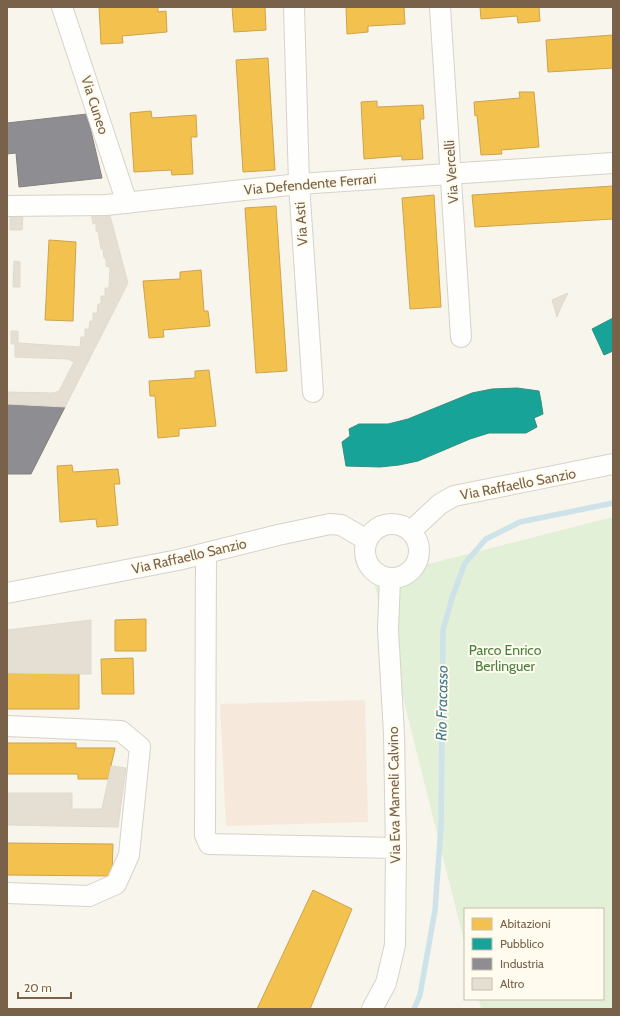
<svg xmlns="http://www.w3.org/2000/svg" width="620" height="1016" viewBox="0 0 620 1016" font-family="Cabin,sans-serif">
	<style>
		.commercial { fill: #f6e9dc }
		.green { fill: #e1f0d6 }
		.homes { fill: #f2c14e; stroke: #cea44c }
		.public { fill: #17a398; stroke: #349080 }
		.industry { fill: #8d8d92; stroke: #87807c }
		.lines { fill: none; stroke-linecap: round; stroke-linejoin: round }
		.stream { stroke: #cde2e9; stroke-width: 5.5 }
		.building { fill: #e5ded3; stroke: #e1dace }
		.minor-casing { stroke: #d7d2ca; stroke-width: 22 }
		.minor { stroke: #fefefc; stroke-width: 20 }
		.labels { text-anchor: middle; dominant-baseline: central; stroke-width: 4; stroke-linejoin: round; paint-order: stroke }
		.street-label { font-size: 14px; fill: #796249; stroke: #fffbee }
		.park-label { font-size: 14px; fill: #497f41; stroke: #fffbee }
		.water-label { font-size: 15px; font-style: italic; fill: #447a94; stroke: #fffbee }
	</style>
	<rect width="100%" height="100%" fill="#f8f5ec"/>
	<path class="commercial" d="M365 700 368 822 226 826 220 704Z"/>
	<path class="green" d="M613 517V1009H481L479 999H603V909H465V945L373 578Z"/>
	<path class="homes" d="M99 7H158V12L166 11 167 32 122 36 123 43 101 44Z
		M232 7H265L266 30 234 32Z
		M346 7H404L405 24 368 26V32L347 34Z
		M480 7H539L540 21 518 23 517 16 481 19Z
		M613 35V68L548 72 546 40Z
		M268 58 275 170 243 172 236 60Z
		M519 92H534L539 147 501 150 502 154 481 155 477 115 475 116 474 102 520 98Z
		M377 101V107L423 105 424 119H420L423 159 402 160V156L364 159 361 102Z
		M151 111 152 118 196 115 197 137H191L193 174 172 175 171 170 134 172 130 113Z
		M613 186V219L475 227 472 195Z
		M434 195 441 307 410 309 402 198Z
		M276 206 287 371 256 373 245 208Z
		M49 240 76 242 73 321 45 320Z
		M201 270 204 311H208L210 326 163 330 164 337 149 338 143 281 180 279V272Z
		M209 370 216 426 179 429V436L158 438 155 396H150L149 381 195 378V371Z
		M72 465 73 472 118 469 120 484H114L118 525 97 527 96 519 60 522 57 466Z
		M146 619V651H115V620Z
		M133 658 134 694H102L101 659Z
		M7 673H79V709H7Z
		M7 743H76V748H115L108 779H78V774H7Z
		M7 843 113 844 112 876 7 875Z
		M313 890 352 909 310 1009H257Z"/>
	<path class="public" d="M613 318V351L604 355 592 329Z
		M517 388 539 391 541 401 543 414 534 418 537 427 526 433H489L470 439 418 461 399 465 380 467 346 466 342 442 350 436 349 429 359 424H388L408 419 472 393 492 389Z"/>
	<path class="industry" d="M87 114 102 178 19 187 16 153 7 154V123Z
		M7 404 65 407 31 474H7Z"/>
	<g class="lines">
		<path class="stream" d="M414 1009 420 995 435 910 441 827 443 630 453 595 465 563 486 539 520 522 613 503"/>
	</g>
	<path class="building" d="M109 212 128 283 65 407 7 404V392L53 393 59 391 74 362 68 359 15 357V344H11V331H18V343L80 347 81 337H85V329H89L90 321H93V313H97L98 304H101V296H105V288H109L110 267 106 266V258H104L103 249H101L98 231H96V223L93 224 91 213Z
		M10 216H23L22 230H10Z
		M14 261 20 262V287H13Z
		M568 293 562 305 557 317 552 300Z
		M91 620V674L7 673V630Z
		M111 766 126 768 118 827 7 825V793H72V809H102Z"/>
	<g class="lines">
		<g class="minor-casing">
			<path id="minor" d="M62 7 127 203
				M294 7 299 184 313 392
				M440 7 461 337
				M7 206 106 205 299 184 613 163
				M365 551a27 27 0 1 1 54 0a27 27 0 1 1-54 0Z
				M411 531 440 504 454 496 613 464
				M206 553 205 835 209 844 396 848
				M7 593 178 560 278 535 330 524 341 525 367 540
				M7 726 121 731 140 747 129 855 116 884 89 896 7 893
				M372 1009 386 983 395 945 396 848 394 734 388 630 390 578"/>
		</g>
		<use href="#minor" class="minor"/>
	</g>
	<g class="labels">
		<g class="street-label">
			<text transform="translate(95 105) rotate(72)">Via Cuneo</text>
			<text transform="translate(451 172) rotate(-94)">Via Vercelli</text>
			<text transform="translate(310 184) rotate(-5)">Via Defendente Ferrari</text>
			<text transform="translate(301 224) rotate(-94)">Via Asti</text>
			<text transform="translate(518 484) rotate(-11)">Via Raffaello Sanzio</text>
			<text transform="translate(189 556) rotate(-13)">Via Raffaello Sanzio</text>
			<text transform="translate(394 795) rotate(-91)">Via Eva Mameli Calvino</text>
		</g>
		<g class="park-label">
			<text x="505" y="650">Parco Enrico<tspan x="505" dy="16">Berlinguer</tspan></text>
		</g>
		<g class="water-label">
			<text transform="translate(442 703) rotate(-89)">Rio Fracasso</text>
		</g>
	</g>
	<rect width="620" height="1016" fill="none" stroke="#796249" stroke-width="16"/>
	<rect x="464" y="908" width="140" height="92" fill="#fffbee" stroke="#c9beac"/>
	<rect x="472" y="918" width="20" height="12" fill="#f2c14e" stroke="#c9beac"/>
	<text x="500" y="928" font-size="12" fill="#796249">Abitazioni</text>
	<rect x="472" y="938" width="20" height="12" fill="#17a398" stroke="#c9beac"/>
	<text x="500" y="948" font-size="12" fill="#796249">Pubblico</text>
	<rect x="472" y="958" width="20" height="12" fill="#8d8d92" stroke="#c9beac"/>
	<text x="500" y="968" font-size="12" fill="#796249">Industria</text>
	<rect x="472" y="978" width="20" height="12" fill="#e5ded3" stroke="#c9beac"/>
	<text x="500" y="988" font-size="12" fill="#796249">Altro</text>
	<path d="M18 992v6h53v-6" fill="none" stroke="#796249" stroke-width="2"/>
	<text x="24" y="992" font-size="12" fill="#796249" stroke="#fffbee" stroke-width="3" paint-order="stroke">20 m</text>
</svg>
